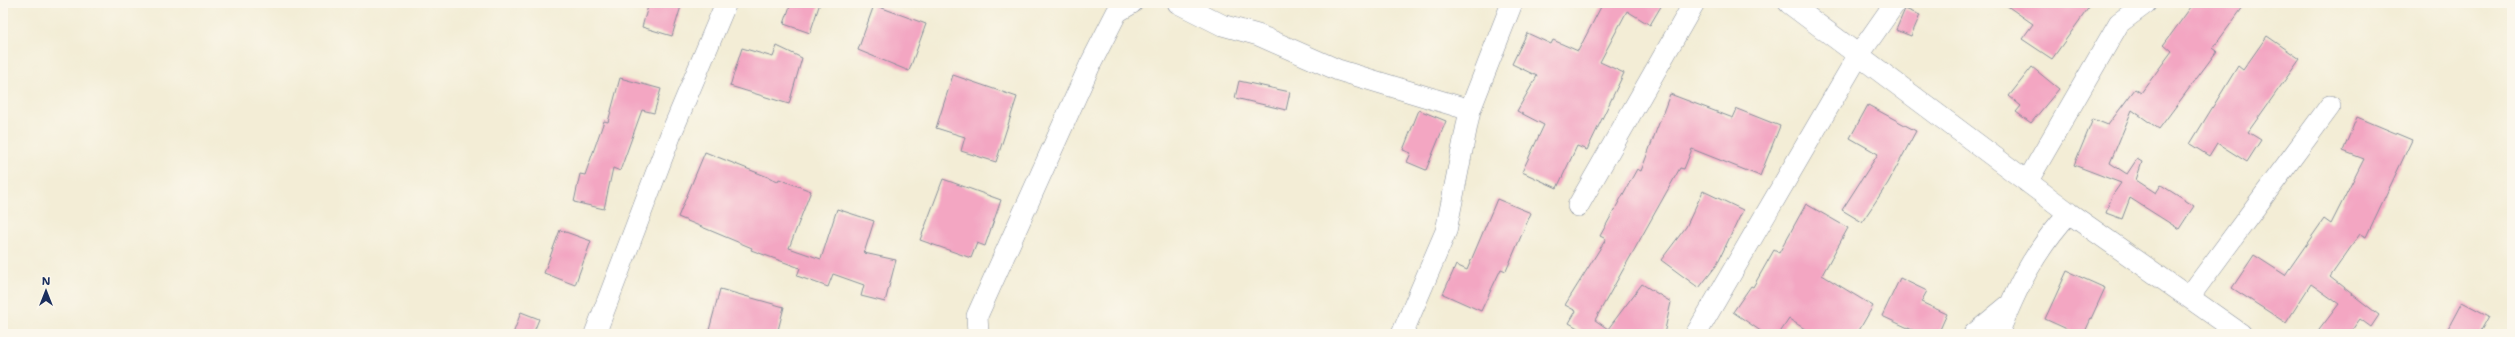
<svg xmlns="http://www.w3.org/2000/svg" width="2515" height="337" viewBox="0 0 2515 337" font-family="'Shantell Sans',sans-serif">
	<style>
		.building { fill: #f3a6c2 }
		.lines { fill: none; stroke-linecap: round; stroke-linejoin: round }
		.street-casing { stroke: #878e9a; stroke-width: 22 }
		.street { stroke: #fff; stroke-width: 21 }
	</style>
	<rect width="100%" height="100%" fill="#fbf7ec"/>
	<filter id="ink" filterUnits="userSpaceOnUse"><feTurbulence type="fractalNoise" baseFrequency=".025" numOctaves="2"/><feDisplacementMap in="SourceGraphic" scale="8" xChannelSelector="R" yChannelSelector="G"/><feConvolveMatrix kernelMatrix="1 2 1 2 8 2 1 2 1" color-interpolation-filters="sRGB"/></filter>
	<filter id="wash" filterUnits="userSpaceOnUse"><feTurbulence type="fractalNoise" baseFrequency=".012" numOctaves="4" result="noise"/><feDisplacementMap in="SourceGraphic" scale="16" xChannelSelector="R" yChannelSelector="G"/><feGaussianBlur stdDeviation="0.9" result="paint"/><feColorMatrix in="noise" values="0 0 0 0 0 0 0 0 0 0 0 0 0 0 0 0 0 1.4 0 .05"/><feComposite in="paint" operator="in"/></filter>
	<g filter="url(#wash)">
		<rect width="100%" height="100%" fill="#f3edd6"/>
		<g id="blocks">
			<path class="building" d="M649 3H682L672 36 642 27Z
				M791 3H820L810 33 784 24Z
				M1603 3H1663L1650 25 1627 11 1600 62 1624 73 1587 150 1577 146 1557 188 1522 172 1544 125 1517 111 1537 76 1512 64 1527 33 1551 44 1553 40 1578 51Z
				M2003 3H2092L2052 59 2022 39 2033 24Z
				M2194 3H2246L2213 48 2217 51 2159 129 2132 110 2110 163 2127 174 2137 159 2142 162 2136 180 2156 193 2161 185 2194 206 2179 229 2130 198 2122 219 2106 213 2112 196 2121 183 2074 165 2093 119 2108 125 2135 89 2141 93 2172 51 2164 44Z
				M874 5 926 24 909 71 858 50Z
				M1905 9 1920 15 1911 36 1896 30Z
				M2267 36 2300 59 2248 132 2261 140 2247 162 2217 143 2209 156 2190 144 2238 66 2243 70Z
				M777 46 802 58 789 104 730 86 742 48 773 57Z
				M2032 67 2059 89 2031 123 2016 112 2021 106 2009 96Z
				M953 75 1017 97 996 162 961 151 965 137 936 128Z
				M620 78 661 89 654 113 642 110 620 171 613 168 604 209 574 202 580 174 585 175 604 121 608 122Z
				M1239 81 1290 92 1286 110 1235 98Z
				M1670 94 1733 118 1737 109 1780 126 1760 176 1692 149 1684 169 1680 168 1595 320 1608 329 1642 284 1671 302 1664 334H1623L1612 332 1616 334H1588L1569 323 1576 311 1565 305 1606 239 1600 236 1637 169 1641 171Z
				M1868 105 1916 131 1888 183 1862 222 1842 210 1878 154 1850 138Z
				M1419 110 1446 121 1426 170 1407 162 1411 153 1403 150Z
				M2357 117 2412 140 2366 237 2360 234 2330 277 2379 315 2371 327 2360 319 2349 334H2316L2339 304 2311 284 2286 323 2232 288 2254 255 2285 275 2324 219 2331 224 2364 159 2343 151Z
				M705 152 778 181 779 179 811 191 789 248 821 259 837 209 874 221 864 253 896 260 885 302 861 296 864 285 833 274 828 287 797 276 800 268 751 250 752 248 678 217Z
				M943 179 1001 200 985 246 977 243 971 258 920 240Z
				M1703 191 1743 210 1716 266 1699 288 1661 260 1686 227Z
				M1497 199 1531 213 1506 271 1501 269 1481 311 1443 294 1456 265 1467 270Z
				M1806 204 1848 228 1822 275 1873 306 1857 334H1813L1789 319 1779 334H1765L1733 312 1751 286 1753 287 1774 250 1779 253Z
				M560 230 591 241 575 285 544 273Z
				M2067 271 2105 288 2084 334H2078L2045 319Z
				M1900 278 1927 291 1921 302 1947 314 1938 334H1921L1882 316Z
				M720 289 784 307 777 334H708Z
				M2462 302 2489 316 2479 334H2445Z
				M521 312 539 319 533 334H513Z"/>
		</g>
	</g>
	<g filter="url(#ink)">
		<use href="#blocks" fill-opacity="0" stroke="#878e9a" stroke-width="1"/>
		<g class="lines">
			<g class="street-casing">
				<path id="street" d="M1178 3 1222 25 1258 35 1338 70 1470 110
					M1789 3 2069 213 2241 334
					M2027 182 2119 23 2146 3
					M1578 206 1694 3
					M2189 297 2330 106
					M595 334 671 134 726 3
					M978 334 977 316 1090 65 1117 12 1132 3
					M1402 334 1446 231 1470 110 1512 3
					M1696 334 1858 56 1895 3
					M1974 334 2008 306
					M1998 334C2017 287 2034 251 2069 213"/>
			</g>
			<use href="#street" class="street"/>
		</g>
	</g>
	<rect width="2515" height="337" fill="none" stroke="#fbf7ec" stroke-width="16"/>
	<g transform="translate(46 291)" stroke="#fbf7ec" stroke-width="3" paint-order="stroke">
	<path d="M0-3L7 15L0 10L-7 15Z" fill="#1b2f5e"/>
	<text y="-6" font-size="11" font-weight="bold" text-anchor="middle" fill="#1b2f5e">N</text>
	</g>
</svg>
